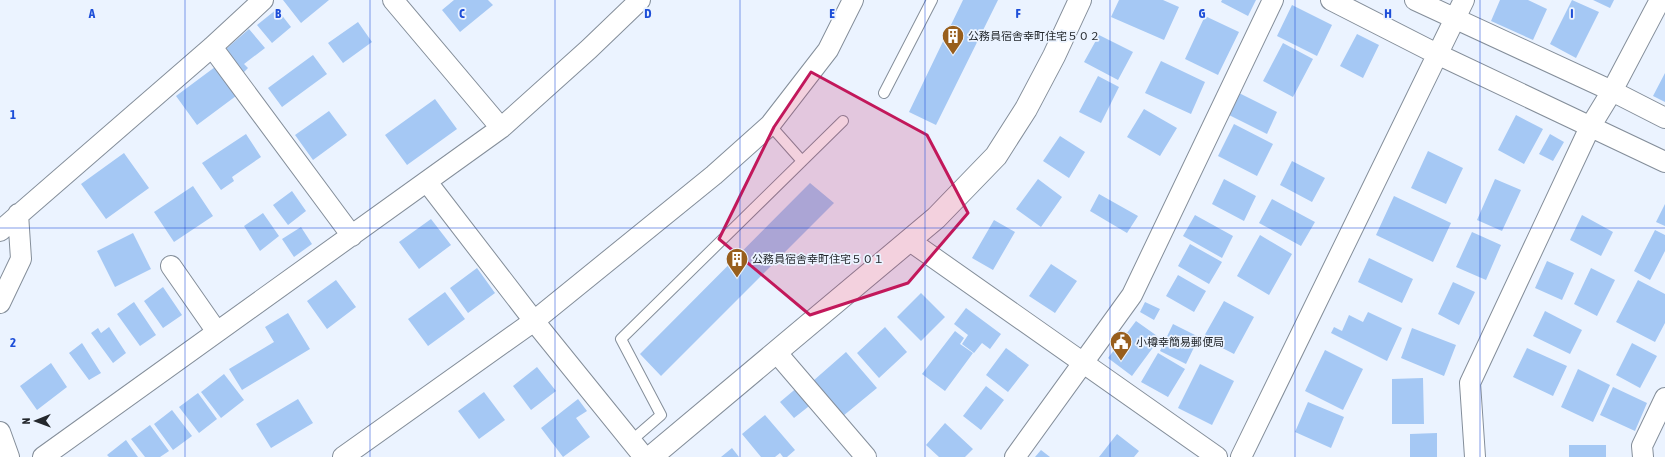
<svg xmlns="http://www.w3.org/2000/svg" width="1665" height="457" viewBox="0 0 1665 457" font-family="'Asap Condensed','Noto Sans JP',sans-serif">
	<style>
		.building { fill: #a5c8f4 }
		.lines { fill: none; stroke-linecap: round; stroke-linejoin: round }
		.service-casing { stroke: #848e9a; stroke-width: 12 }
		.minor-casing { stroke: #848e9a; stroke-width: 22 }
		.tertiary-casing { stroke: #848e9a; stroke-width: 24 }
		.service { stroke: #fff; stroke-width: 10 }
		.minor { stroke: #fff; stroke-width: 20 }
		.tertiary { stroke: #fff; stroke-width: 22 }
		.marked { fill: #c2185b; fill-opacity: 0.2; stroke: #c2185b; stroke-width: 3; stroke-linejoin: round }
		.grid { fill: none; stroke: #1d4ed8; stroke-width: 1; stroke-opacity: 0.55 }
		.labels { text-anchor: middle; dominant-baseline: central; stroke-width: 3.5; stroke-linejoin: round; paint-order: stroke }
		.poi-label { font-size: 11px; fill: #24282d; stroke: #ebf3ff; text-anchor: start }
		.grid-label { font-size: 13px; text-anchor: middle; font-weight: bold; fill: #1d4ed8; stroke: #ebf3ff; stroke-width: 3.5; stroke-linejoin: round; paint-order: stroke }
	</style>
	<rect width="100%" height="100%" fill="#ebf3ff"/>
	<path class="building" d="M283 0H329L301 23Z
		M454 0H488L493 5 460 32 442 10Z
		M963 0H998L936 125 909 112Z
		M1119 0H1163L1179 7 1164 40 1111 17Z
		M1222 0H1256L1248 16 1221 2Z
		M1500 0H1528L1547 9 1533 40 1491 21Z
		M1572 0 1599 12 1576 58 1550 44Z
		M1593 0H1614L1610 8Z
		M1292 5 1332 25 1317 56 1277 36Z
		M277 9 291 27 272 43 257 25Z
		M1205 16 1239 32 1218 75 1185 59Z
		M358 22 372 42 343 63 328 43Z
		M249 29 265 48 244 64 248 68 243 73 226 49Z
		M1357 34 1379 45 1363 78 1340 66Z
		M1099 35 1133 52 1118 80 1084 62Z
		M1283 43 1313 59 1293 97 1263 81Z
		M313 55 327 74 282 107 268 88Z
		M1161 61 1205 82 1191 114 1145 93Z
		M215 67 236 96 197 125 176 96Z
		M1665 73V102L1653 96Z
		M1098 76 1119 87 1101 123 1079 112Z
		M1239 93 1277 112 1267 134 1229 115Z
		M435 99 457 129 407 165 385 135Z
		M1144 109 1177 128 1160 156 1127 137Z
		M329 111 347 135 313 160 295 135Z
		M1516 115 1543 129 1524 164 1498 150Z
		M1234 124 1273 144 1257 176 1218 156Z
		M246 134 261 157 232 177 234 181 221 190 202 163Z
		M1550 134 1564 142 1553 161 1539 154Z
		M1060 136 1085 152 1069 178 1043 161Z
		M1428 151 1463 168 1446 204 1411 188Z
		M124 153 149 188 106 219 81 184Z
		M1292 161 1325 178 1312 202 1280 185Z
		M1038 179 1062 197 1041 227 1016 209Z
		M1224 179 1256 196 1244 221 1212 204Z
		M1495 179 1521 190 1502 231 1477 220Z
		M810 183 834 203 661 376 640 354Z
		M193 186 213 216 174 242 154 212Z
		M292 191 306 211 288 225 273 205Z
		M1099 194 1138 216 1127 233 1090 211Z
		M1394 196 1451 223 1433 262 1376 235Z
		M1272 199 1315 222 1301 246 1259 223Z
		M1665 204V226L1656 222Z
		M263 213 279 236 260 251 244 226Z
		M1195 215 1233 236 1222 258 1183 236Z
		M1582 215 1613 232 1601 256 1570 240Z
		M431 219 451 245 419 269 399 242Z
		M994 220 1015 232 993 270 972 258Z
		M301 227 312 244 294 257 282 239Z
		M1655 230 1665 235V251L1650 280 1634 271Z
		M1472 232 1501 245 1486 280 1456 267Z
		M133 233 151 269 115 287 97 251Z
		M1260 235 1292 254 1269 295 1237 276Z
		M1190 244 1222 262 1209 284 1178 266Z
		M1369 258 1413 279 1402 303 1358 282Z
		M1547 261 1574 273 1562 300 1535 288Z
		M1051 264 1077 281 1055 313 1029 296Z
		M477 268 495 293 468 313 450 288Z
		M1591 268 1615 280 1597 316 1574 304Z
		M1178 275 1206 291 1194 312 1166 296Z
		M336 280 356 307 327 329 307 301Z
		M1638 280 1665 294V323L1655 342 1616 322Z
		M1453 282 1475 292 1459 325 1438 314Z
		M163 287 182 315 163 328 144 301Z
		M445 292 465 319 428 346 408 319Z
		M921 293 945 317 921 341 897 317Z
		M1224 301 1254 317 1234 354 1203 338Z
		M134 302 156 335 140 346 117 314Z
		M1145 302 1160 309 1154 320 1140 312Z
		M966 308 1001 334 990 349 982 343 974 353 962 344 968 335 954 324Z
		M1545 311 1582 330 1570 354 1533 336Z
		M1368 312 1402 328 1387 361 1331 333 1334 327 1342 331 1349 315 1363 322Z
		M288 313 310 349 242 390 229 369 274 342 265 327Z
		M1136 321 1160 338 1132 376 1108 358Z
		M1173 324 1199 337 1186 364 1160 351Z
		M109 327 126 353 113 363 91 333 98 328 101 333Z
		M885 327 907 352 879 378 857 353Z
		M1412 328 1456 345 1444 376 1401 358Z
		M955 331 964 338 960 344 973 353 945 391 922 374Z
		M82 343 101 373 89 380 69 353Z
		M1632 343 1657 356 1640 388 1616 375Z
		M1006 348 1029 365 1008 392 986 375Z
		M1527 348 1567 366 1553 396 1513 377Z
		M1325 350 1363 369 1343 410 1305 391Z
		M846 352 877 388 843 416 813 381Z
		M1158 353 1185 369 1168 397 1141 382Z
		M51 363 67 387 37 410 20 386Z
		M1200 364 1234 381 1212 425 1178 408Z
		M537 367 556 391 531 410 513 386Z
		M1578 369 1610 385 1593 422 1561 407Z
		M224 374 244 400 221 418 201 392Z
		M1423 378 1424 424H1392V379Z
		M799 386 813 403 794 418 780 402Z
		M986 386 1004 400 981 430 963 416Z
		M1613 387 1647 403 1635 431 1600 415Z
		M484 392 505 420 479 439 458 411Z
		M198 393 217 419 199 433 179 407Z
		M298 399 313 423 271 448 256 424Z
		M578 399 587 411 576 418 590 437 563 457 541 428Z
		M1308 402 1344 417 1331 448 1295 432Z
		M172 410 192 436 173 450 154 424Z
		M765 415 795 450 787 457H783L780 453 775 457H761L742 434Z
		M945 423 973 449 965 457H939L926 445Z
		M150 425 169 451 160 457H145L131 439Z
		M1437 433V457H1410V434Z
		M1117 434 1139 451 1134 457H1099Z
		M126 440 138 457H109L107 455Z
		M1569 445H1606V457H1569Z
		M732 448 739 457H721Z
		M1041 450 1050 457H1035Z"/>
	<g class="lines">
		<g class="service-casing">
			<path id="service" d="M884 93 932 0
				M770 125 802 161
				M631 441 661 415 621 339 843 121"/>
		</g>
		<g class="minor-casing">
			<path id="minor" d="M393 0 501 128
				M1331 0 1437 54 1665 162
				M1415 0 1612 91 1665 118
				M212 47 352 236
				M427 182 534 321 644 457
				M0 231 212 47 263 0
				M910 241 1217 457
				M171 266 217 332
				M0 303 21 259 18 214
				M776 352 866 457
				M0 432 9 457
				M43 457 501 128 589 49 640 0
				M343 457 534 321 714 175 770 125 828 50 853 0
				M1015 457 1132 295 1273 0
				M1241 457 1464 0
				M1475 457 1470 383 1590 127 1612 91 1660 0
				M1643 457 1642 446 1665 398"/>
		</g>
		<g class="tertiary-casing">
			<path id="tertiary" d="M651 457 936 218 996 156 1026 109 1054 56 1080 0"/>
		</g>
		<use href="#service" class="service"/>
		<use href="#minor" class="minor"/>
		<use href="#tertiary" class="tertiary"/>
	</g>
	<path class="marked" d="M811 72 927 135 968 213 908 283 810 315 719 239 774 127Z"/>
	<path class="grid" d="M185 0V457M370 0V457M555 0V457M740 0V457M925 0V457M1110 0V457M1295 0V457M1480 0V457M0 228H1665"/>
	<defs>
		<g id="building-pin" transform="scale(1.15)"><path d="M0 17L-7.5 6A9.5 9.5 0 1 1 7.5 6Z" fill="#985e1c" stroke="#ebf3ff"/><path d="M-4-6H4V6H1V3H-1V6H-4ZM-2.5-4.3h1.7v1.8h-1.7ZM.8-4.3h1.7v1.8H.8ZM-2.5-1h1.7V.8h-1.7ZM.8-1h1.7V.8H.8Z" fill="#fff"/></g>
		<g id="civic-pin" transform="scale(1.15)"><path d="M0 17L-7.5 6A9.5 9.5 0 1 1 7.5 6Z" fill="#985e1c" stroke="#ebf3ff"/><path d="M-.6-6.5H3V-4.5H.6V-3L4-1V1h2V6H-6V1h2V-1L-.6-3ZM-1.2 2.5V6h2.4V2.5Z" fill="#fff"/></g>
	</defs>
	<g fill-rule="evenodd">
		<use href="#building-pin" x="953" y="36"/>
		<use href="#building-pin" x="737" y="259"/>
		<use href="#civic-pin" x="1121" y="342"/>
	</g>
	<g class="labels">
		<g class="poi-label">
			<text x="968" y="36">公務員宿舎幸町住宅５０２</text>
			<text x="752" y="259">公務員宿舎幸町住宅５０１</text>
			<text x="1136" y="342">小樽幸簡易郵便局</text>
		</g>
	</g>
	<g class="grid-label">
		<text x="92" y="18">A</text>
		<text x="278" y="18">B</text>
		<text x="462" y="18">C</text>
		<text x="648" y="18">D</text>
		<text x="832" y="18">E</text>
		<text x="1018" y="18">F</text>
		<text x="1202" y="18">G</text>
		<text x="1388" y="18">H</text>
		<text x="1572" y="18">I</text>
		<text x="13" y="119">1</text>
		<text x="13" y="347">2</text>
	</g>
	<g transform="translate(36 421) rotate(269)" stroke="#ebf3ff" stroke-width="3" paint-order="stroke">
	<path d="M0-3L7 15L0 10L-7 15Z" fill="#24282d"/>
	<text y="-6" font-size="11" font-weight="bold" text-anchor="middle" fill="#24282d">N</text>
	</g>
</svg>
